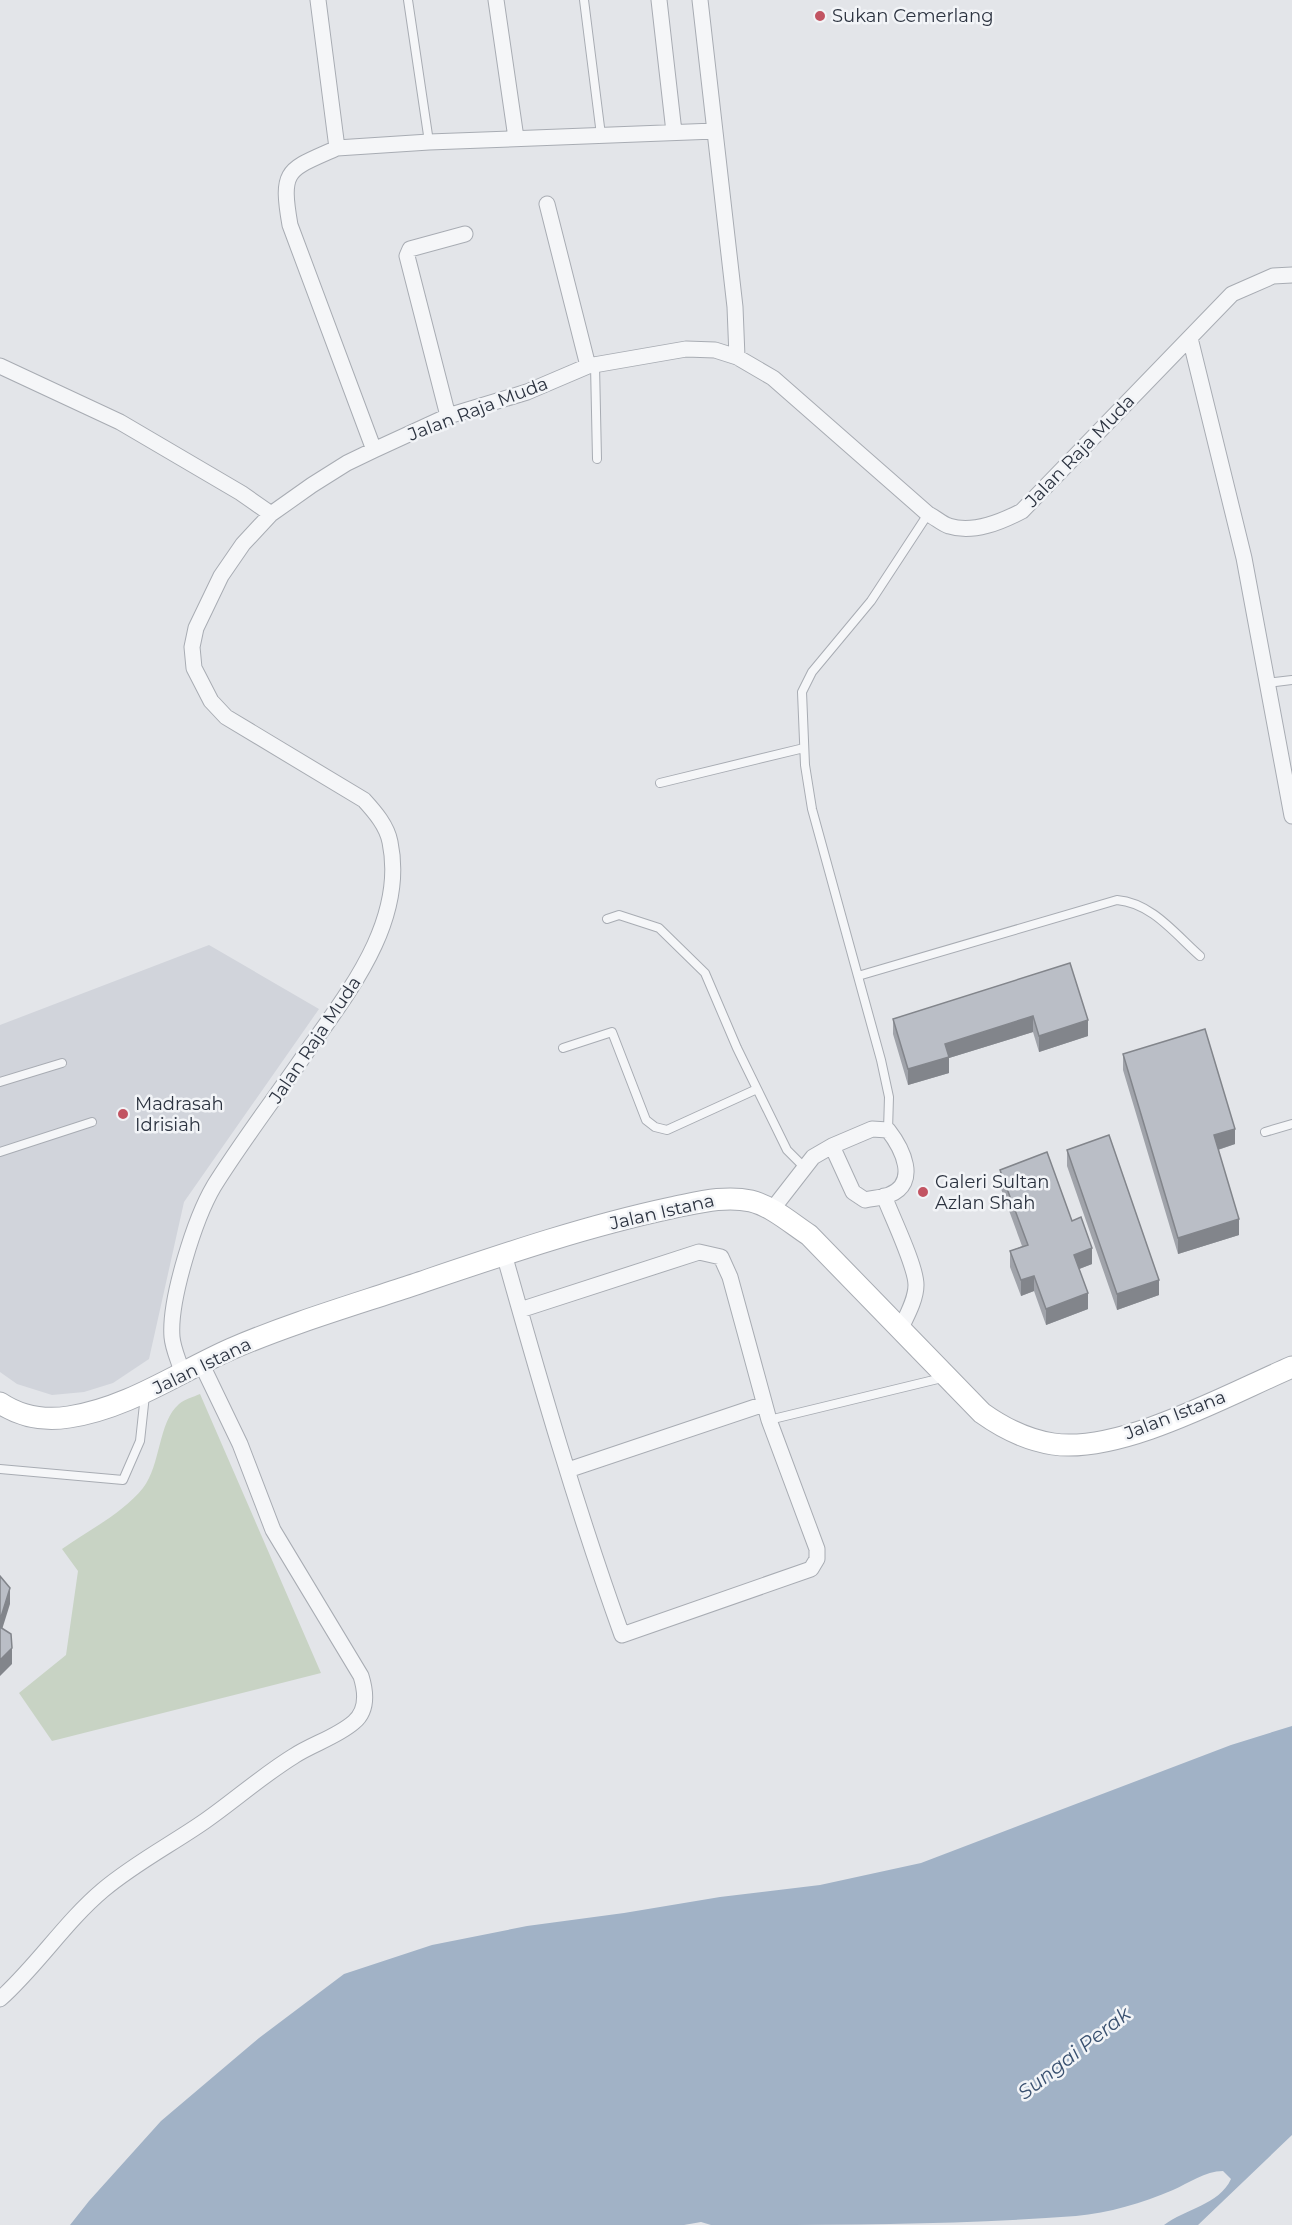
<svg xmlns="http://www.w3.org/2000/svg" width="1292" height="2225" viewBox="0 0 1292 2225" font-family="Montserrat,sans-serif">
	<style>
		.built { fill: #d1d4db }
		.green { fill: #c8d3c4 }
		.water { fill: #a1b2c6 }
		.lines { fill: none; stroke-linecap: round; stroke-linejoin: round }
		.lane-casing { stroke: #a8acb3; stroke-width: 10 }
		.street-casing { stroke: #a8acb3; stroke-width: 17 }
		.secondary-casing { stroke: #a8acb3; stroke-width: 23 }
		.lane { stroke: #f5f6f8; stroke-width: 8 }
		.street { stroke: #f5f6f8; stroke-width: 15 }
		.secondary { stroke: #fff; stroke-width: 21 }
		.wall { fill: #a0a3aa }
		.shaded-wall { fill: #82858b }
		.building { fill: #babec6; stroke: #82858b; stroke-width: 1.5 }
		.poi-dot { fill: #c25462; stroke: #f2f4f7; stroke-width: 2 }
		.labels { text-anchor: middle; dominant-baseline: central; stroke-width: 5; stroke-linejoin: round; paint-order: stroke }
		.poi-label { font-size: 18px; fill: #2c3340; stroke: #f2f4f7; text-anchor: start }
		.street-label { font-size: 18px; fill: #2c3340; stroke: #f2f4f7 }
		.water-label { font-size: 20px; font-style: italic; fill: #3a5170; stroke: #f2f4f7 }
	</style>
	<rect width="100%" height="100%" fill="#e3e5e9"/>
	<path class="built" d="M209 945 319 1009 184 1202 149 1359 113 1383 84 1392 52 1395 17 1384 0 1372V1025Z"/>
	<path class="green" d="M200 1394 321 1673 52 1741 19 1693 66 1655 78 1571 62 1549C89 1530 123 1513 143 1488 161 1465 158 1422 179 1404 185 1399 193 1397 200 1394Z"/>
	<path class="water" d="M1292 1726V2135L1198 2225H1164C1185 2209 1219 2205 1231 2179L1223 2171C1205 2171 1189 2183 1173 2190 1142 2203 1109 2213 1076 2216 955 2225 832 2225 711 2225L701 2222 684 2225H70L89 2201 161 2121 259 2038 344 1974 432 1945 527 1926 624 1913 720 1897 820 1885 921 1863 1231 1745Z"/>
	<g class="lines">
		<g class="lane-casing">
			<path id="lane" d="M408 0 429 142
				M584 0 601 135
				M595 365 597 459
				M1267 683 1292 680
				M660 783 804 748
				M607 919 619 915 659 928 705 973 737 1048 787 1150 804 1167
				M858 976 1117 900C1152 903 1175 934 1200 956
				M563 1048 612 1032 646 1120 655 1127 667 1130 757 1089
				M0 1082 62 1063
				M888 1130 889 1097 881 1060 812 809 805 765 802 692 812 672 871 601 928 514
				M1265 1132 1292 1124
				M0 1152 92 1122
				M769 1420 942 1378
				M0 1469 123 1480 140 1441 145 1395"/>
		</g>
		<g class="street-casing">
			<path id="street" d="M318 0 337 148 429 142 715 131
				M496 0 516 138
				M659 0 674 132
				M700 0 735 307 737 357
				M337 148C288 170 280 168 290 225L374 450
				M547 204 588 366
				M1190 338 1244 558 1292 816
				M0 366 120 422 241 493 271 514
				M448 416 407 256 410 249 465 234
				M884 1196C892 1217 916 1266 916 1285 916 1300 906 1317 900 1330
				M771 1211 813 1157 832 1146 872 1129 888 1130C902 1148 920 1183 889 1195 882 1198 873 1198 865 1200L853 1192 832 1146
				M504 1254C540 1382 577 1510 622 1635L811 1569 817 1559V1549L769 1420 730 1277 721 1257 699 1252 520 1310
				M182 1372C179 1361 173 1349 172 1337 169 1300 195 1218 214 1186 244 1138 279 1093 310 1047 351 989 406 919 390 842 387 826 375 812 364 800L226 717 211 701 194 668 192 647 196 628 221 576 243 544 271 514 312 485 347 463 374 450 448 416 527 392 588 366 686 349 715 350 737 357 773 378 928 514C935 517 942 524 949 526 973 534 1001 522 1022 511L1232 294 1273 276 1292 275
				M568 1470 764 1404
				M0 1999C37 1966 65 1922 103 1890 135 1863 172 1844 205 1821 235 1800 263 1775 294 1756 312 1744 337 1737 354 1722 368 1710 366 1692 361 1676L273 1530 240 1444 201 1363"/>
		</g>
		<g class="secondary-casing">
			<path id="secondary" d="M0 1403C21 1417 43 1421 69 1417 128 1408 177 1373 231 1349 289 1324 350 1306 410 1286 496 1257 582 1227 671 1208 697 1203 724 1195 751 1201 772 1206 792 1224 809 1235L982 1413C1003 1428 1027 1440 1053 1444 1121 1454 1229 1394 1292 1367"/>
		</g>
		<use href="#lane" class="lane"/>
		<use href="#street" class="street"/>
		<use href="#secondary" class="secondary"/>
	</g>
	<path class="wall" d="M1070 963 1088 1036 1039 1052 1033 1032 949 1058V1073L908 1085 893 1034V1019Z
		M1123 1054 1235 1144 1218 1150 1239 1235 1178 1254 1123 1070Z
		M1067 1150 1159 1295 1117 1310 1067 1166Z
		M1000 1170 1072 1221 1092 1264 1079 1269 1088 1309 1046 1325 1034 1291 1021 1296 1010 1267V1251L1022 1246 1000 1186Z"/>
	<path class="shaded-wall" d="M1033 1016V1032L949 1058V1073L908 1085V1069L945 1044Z
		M1088 1020V1036L1039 1052V1036Z
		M1235 1129V1144L1214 1151V1135Z
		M1239 1219V1235L1178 1254V1238Z
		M1092 1248V1264L1074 1271V1255Z
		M1034 1276V1291L1021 1296V1280Z
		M1159 1280V1295L1117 1310V1294Z
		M1088 1293V1309L1046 1325V1309Z
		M10 1588V1604L0 1636V1620Z
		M12 1648V1664L0 1676V1660Z"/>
	<path class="building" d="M1070 963 1088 1020 1039 1036 1033 1016 945 1044 949 1057 908 1069 893 1019Z
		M1205 1029 1235 1129 1214 1135 1239 1219 1178 1238 1123 1054Z
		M1109 1135 1159 1280 1117 1294 1067 1150Z
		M1047 1152 1072 1221 1081 1217 1092 1248 1074 1255 1088 1293 1046 1309 1034 1276 1021 1280 1010 1251 1028 1245 1000 1170Z
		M0 1576 10 1588 0 1620Z
		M0 1627 11 1634 12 1648 0 1660Z"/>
	<g class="poi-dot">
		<circle cx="820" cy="16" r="6"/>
		<circle cx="123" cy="1114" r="6"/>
		<circle cx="923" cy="1192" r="6"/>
	</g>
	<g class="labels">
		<g class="poi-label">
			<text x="832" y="16">Sukan Cemerlang</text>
			<text x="135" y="1104">Madrasah<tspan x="135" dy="21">Idrisiah</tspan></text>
			<text x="935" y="1182">Galeri Sultan<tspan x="935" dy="21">Azlan Shah</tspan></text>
		</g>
		<g class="street-label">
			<text transform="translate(478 409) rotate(-21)">Jalan Raja Muda</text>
			<text transform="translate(1080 451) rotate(-46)">Jalan Raja Muda</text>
			<text transform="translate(315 1040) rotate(-56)">Jalan Raja Muda</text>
			<text transform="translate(662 1212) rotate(-13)">Jalan Istana</text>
			<text transform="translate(202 1366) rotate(-26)">Jalan Istana</text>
			<text transform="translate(1175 1415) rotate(-21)">Jalan Istana</text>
		</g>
		<g class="water-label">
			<text transform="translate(1074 2053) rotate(-38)">Sungai Perak</text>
		</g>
	</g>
</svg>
